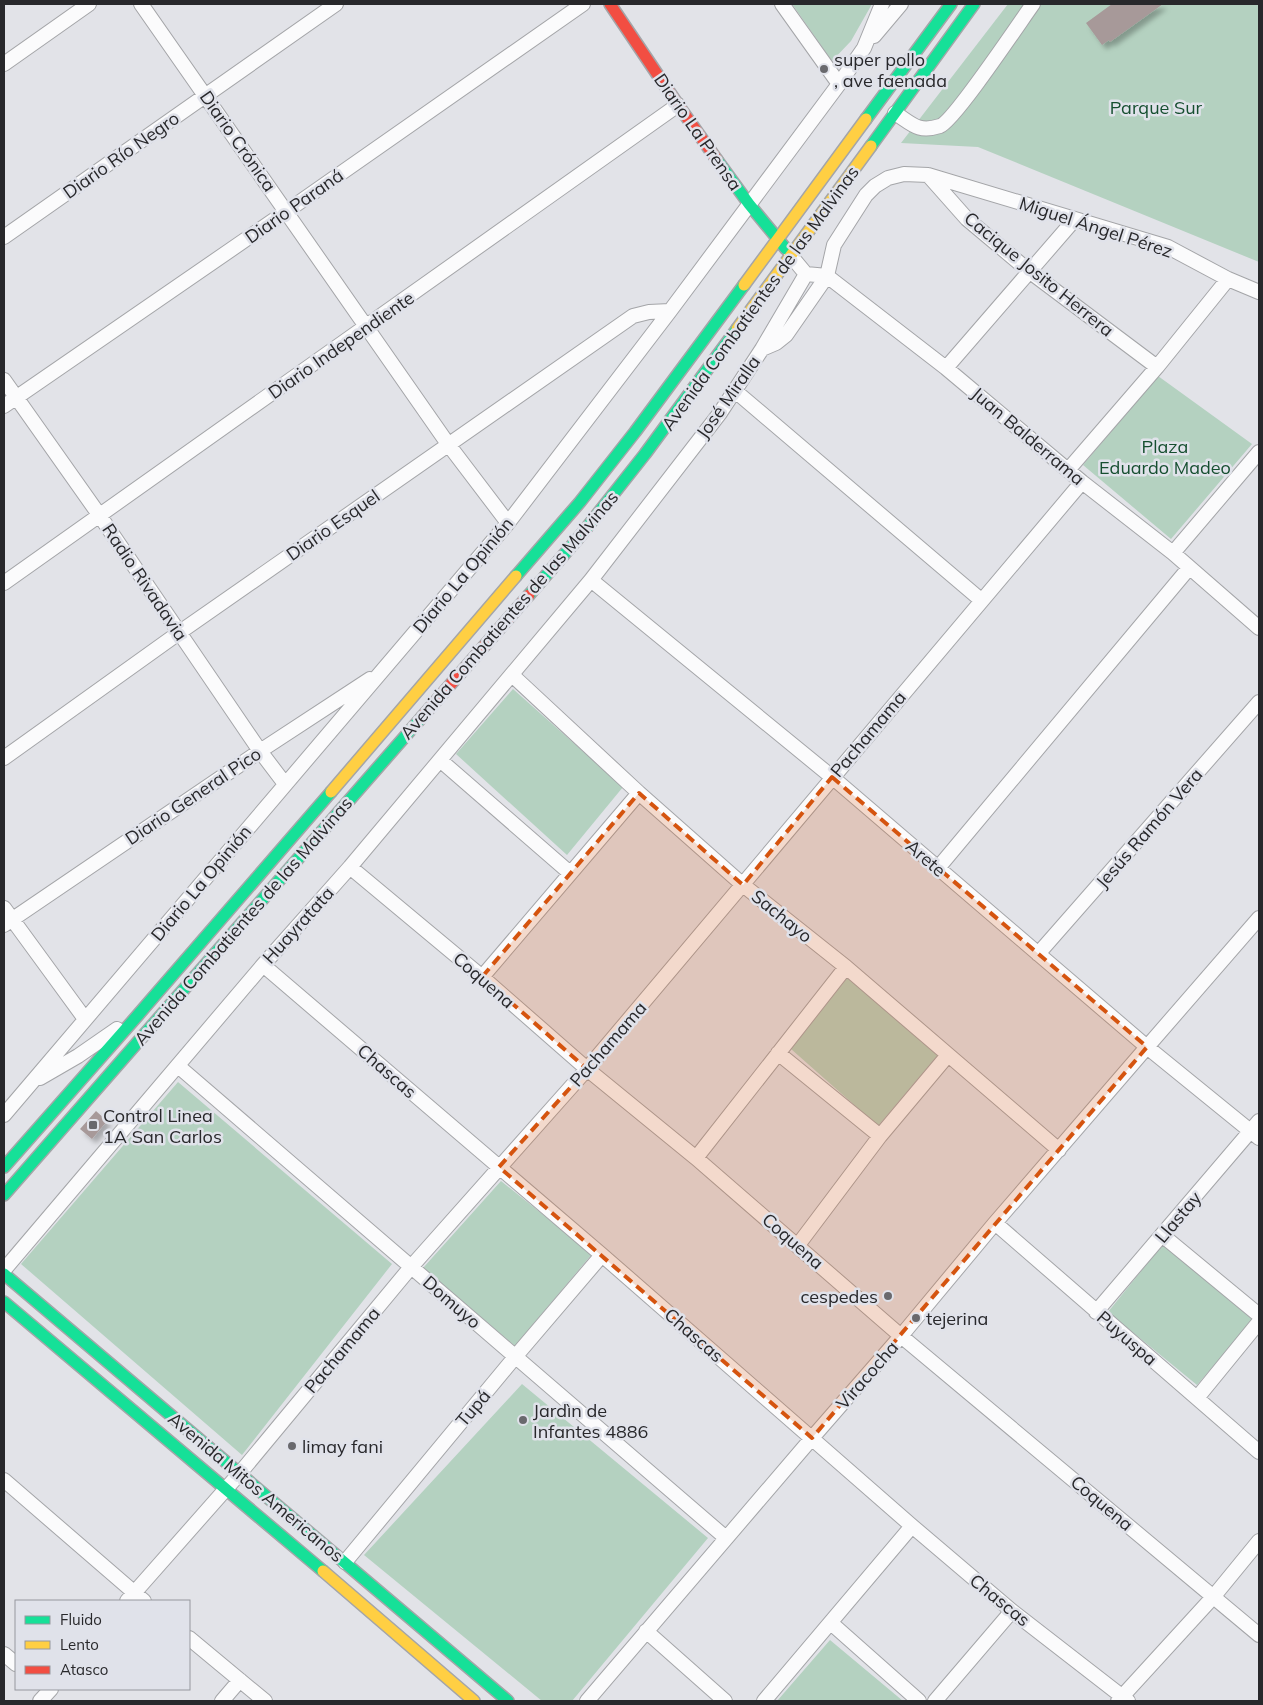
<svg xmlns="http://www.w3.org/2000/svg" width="1263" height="1705" viewBox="0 0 1263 1705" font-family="Mulish,sans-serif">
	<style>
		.green { fill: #b4d1c0 }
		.building { fill: #a79999; filter: url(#shadow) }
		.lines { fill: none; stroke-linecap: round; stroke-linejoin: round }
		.street-casing { stroke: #a4a5a8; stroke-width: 16 }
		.fast-casing { stroke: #a4a5a8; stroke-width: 14 }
		.slow-casing { stroke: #a4a5a8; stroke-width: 14 }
		.jam-casing { stroke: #a4a5a8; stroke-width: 14 }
		.street { stroke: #fbfbfc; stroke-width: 14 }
		.fast { stroke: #16e098; stroke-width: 11 }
		.slow { stroke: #ffcf43; stroke-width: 11 }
		.jam { stroke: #f24e42; stroke-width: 11 }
		.marked { fill: #d5540f; fill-opacity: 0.2; stroke: #d5540f; stroke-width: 4; stroke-dasharray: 10 6; stroke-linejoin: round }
		.poi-dot { fill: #69696d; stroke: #e0e2ea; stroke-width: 2 }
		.labels { text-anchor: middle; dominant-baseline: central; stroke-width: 5; stroke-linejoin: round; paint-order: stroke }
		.poi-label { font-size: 18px; fill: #28282b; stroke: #e0e2ea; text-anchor: start }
		.park-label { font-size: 18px; fill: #164f30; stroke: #e0e2ea }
		.street-label { font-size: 18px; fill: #28282b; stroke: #e0e2ea }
	</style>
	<defs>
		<filter id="shadow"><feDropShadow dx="4.5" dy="4.5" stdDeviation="2.5" flood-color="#0004"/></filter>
	</defs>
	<rect width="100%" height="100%" fill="#e2e3e8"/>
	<path class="green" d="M792 4H872L851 41 832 61Z
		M1008 4H1259V262L978 147 901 143Z
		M1158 376 1252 444 1171 539 1083 465Z
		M513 689 623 787 567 855 456 754Z
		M848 977 939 1054 878 1126 791 1049Z
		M178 1082 392 1264 242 1455 21 1264Z
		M501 1181 592 1254 515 1346 423 1268Z
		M1163 1244 1253 1320 1197 1385 1108 1312Z
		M522 1384 708 1538 572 1701H542L364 1555Z
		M830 1640 903 1701H777Z"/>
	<path class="building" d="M1112 4H1163L1110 42 1109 40 1102 45 1086 23Z
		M96 1111 107 1121 92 1139 80 1129Z"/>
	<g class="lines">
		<g class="street-casing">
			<path id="street" d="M141 4 448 444 508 523
				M782 4 839 84
				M874 36 901 4
				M4 64 89 4
				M895 113C912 124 918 133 940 126 954 121 1020 22 1033 4
				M928 175 967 219 1029 271 1157 367
				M4 237 336 4
				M791 256 806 274 827 276 946 368 1082 482 1173 553 1259 628
				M762 349 776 343 786 335 827 276 834 245 866 195 875 186 888 178 904 174 928 175 1168 247 1228 279 1259 292
				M946 368 1075 219
				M4 380 100 516 260 751 285 784
				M734 390 981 600
				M4 406 287 211 583 4
				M1068 470 1157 367 1228 279
				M1173 553 1259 452
				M591 580 832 777 1147 1047 1259 1138
				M4 583 678 105
				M512 675 639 793 743 885 846 967 1059 1150
				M4 758 180 632 633 316 649 312 670 311
				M440 760 570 873
				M350 867 482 977 587 1069 696 1158 901 1336 1259 1635
				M938 868 1189 568
				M4 908 85 1019
				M4 925 260 751 370 679
				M1038 954 1259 702
				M263 965 602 1255 912 1526 1012 1611 1128 1701
				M482 977 639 793
				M778 1053 880 1136
				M178 1066 726 1538
				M40 1078 78 1056 117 1029
				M4 1115 508 523 670 311 839 84 864 48 882 4
				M696 1158 846 967
				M995 1223 1259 1452
				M1162 1235 1259 1315
				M798 1245 880 1136 948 1055
				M4 1270 263 965 350 867 591 580 720 413 762 349 806 274
				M1096 1312 1259 1121
				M1197 1398 1259 1322
				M4 1480 144 1601
				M345 1562 515 1357 602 1255
				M127 1601 240 1473 411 1267 587 1069 1082 482
				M831 1623 919 1701
				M646 1631 725 1701
				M189 1638 265 1701
				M4 1654 16 1664
				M40 1701 51 1689
				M222 1701 240 1680
				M587 1701 812 1438 901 1336 995 1223 1147 1047 1259 918
				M764 1701 912 1526
				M935 1701 1012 1611
				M1118 1701 1214 1596 1259 1541"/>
		</g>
		<g class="fast-casing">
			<path id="fast" d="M866 119 951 4
				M871 146 974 4
				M717 160 749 204 786 249
				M516 576 580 502 635 432 744 285
				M529 595 581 535 645 454 737 329
				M4 1167 138 1015 331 792
				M4 1195 422 717
				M4 1274 508 1701
				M4 1302 323 1571"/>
		</g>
		<g class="slow-casing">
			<path id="slow" d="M744 285 866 119
				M737 329 871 146
				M331 792 516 576
				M323 1571 474 1701"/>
		</g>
		<g class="jam-casing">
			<path id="jam" d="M610 4 678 105 717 160
				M422 717 529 595"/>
		</g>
		<use href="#street" class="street"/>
		<use href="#fast" class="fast"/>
		<use href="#slow" class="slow"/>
		<use href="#jam" class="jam"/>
	</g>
	<path class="marked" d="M832 777 1147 1047 812 1438 499 1167 587 1069 482 977 639 793 743 885Z"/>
	<g class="poi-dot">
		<circle cx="824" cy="69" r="5"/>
		<rect x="88" y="1120" width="10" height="10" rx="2.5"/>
		<circle cx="888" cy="1296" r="5"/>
		<circle cx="916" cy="1318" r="5"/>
		<circle cx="523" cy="1420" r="5"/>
		<circle cx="292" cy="1446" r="5"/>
	</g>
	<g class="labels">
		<g class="poi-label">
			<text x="834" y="59">super pollo<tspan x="834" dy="21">, ave faenada</tspan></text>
			<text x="103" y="1115">Control Linea<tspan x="103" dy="21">1A San Carlos</tspan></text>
			<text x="878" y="1296" text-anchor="end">cespedes</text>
			<text x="926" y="1318">tejerina</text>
			<text x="533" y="1410">Jardìn de<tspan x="533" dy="21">Infantes 4886</tspan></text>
			<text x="302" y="1446">limay fani</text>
		</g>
		<g class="park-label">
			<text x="1156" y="107">Parque Sur</text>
			<text x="1165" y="446">Plaza<tspan x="1165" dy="21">Eduardo Madeo</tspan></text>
		</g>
		<g class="street-label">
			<text transform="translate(698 132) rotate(55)">Diario La Prensa</text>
			<text transform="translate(238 141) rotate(55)">Diario Crónica</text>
			<text transform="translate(121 155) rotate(-35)">Diario Río Negro</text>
			<text transform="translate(294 206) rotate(-35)">Diario Paraná</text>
			<text transform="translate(1096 227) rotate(18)">Miguel Ángel Pérez</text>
			<text transform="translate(1039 274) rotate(39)">Cacique Josito Herrera</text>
			<text transform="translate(760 298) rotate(-54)">Avenida Combatientes de las Malvinas</text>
			<text transform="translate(341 345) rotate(-35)">Diario Independiente</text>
			<text transform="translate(728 397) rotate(-55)">José Miralla</text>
			<text transform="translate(1028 436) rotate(40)">Juan Balderrama</text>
			<text transform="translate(333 525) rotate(-35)">Diario Esquel</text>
			<text transform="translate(463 575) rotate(-50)">Diario La Opinión</text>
			<text transform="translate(145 582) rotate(56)">Radio Rivadavia</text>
			<text transform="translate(509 615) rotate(-49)">Avenida Combatientes de las Malvinas</text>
			<text transform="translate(868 734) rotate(-50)">Pachamama</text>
			<text transform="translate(193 796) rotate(-34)">Diario General Pico</text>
			<text transform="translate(1149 828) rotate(-49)">Jesús Ramón Vera</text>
			<text transform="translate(926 858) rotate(41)">Arete</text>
			<text transform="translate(201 883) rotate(-50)">Diario La Opinión</text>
			<text transform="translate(782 916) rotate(39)">Sachayo</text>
			<text transform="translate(243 921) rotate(-49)">Avenida Combatientes de las Malvinas</text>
			<text transform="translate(298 925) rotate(-48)">Huayratata</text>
			<text transform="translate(484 980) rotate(41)">Coquena</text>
			<text transform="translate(608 1044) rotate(-49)">Pachamama</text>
			<text transform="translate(387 1071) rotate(41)">Chascas</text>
			<text transform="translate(1178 1217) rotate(-50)">Llastay</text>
			<text transform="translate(793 1241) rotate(41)">Coquena</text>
			<text transform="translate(452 1302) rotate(41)">Domuyo</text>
			<text transform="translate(694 1335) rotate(41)">Chascas</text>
			<text transform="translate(1127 1338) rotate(41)">Puyuspa</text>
			<text transform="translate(342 1350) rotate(-50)">Pachamama</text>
			<text transform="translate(867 1375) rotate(-49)">Viracocha</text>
			<text transform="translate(473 1408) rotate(-50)">Tupá</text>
			<text transform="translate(256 1487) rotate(40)">Avenida Mitos Americanos</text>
			<text transform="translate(1102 1503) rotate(40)">Coquena</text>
			<text transform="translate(1000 1600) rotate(39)">Chascas</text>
		</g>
	</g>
	<rect width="1263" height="1705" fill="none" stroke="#28282b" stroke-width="10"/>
	<rect x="15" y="1600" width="175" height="90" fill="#e0e2ea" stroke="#96989e"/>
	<rect x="25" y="1616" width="25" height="8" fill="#16e098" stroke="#96989e"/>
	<text x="60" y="1625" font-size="15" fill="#28282b">Fluido</text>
	<rect x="25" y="1641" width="25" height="8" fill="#ffcf43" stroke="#96989e"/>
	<text x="60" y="1650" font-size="15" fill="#28282b">Lento</text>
	<rect x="25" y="1666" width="25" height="8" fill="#f24e42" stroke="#96989e"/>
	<text x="60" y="1675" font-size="15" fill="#28282b">Atasco</text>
</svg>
